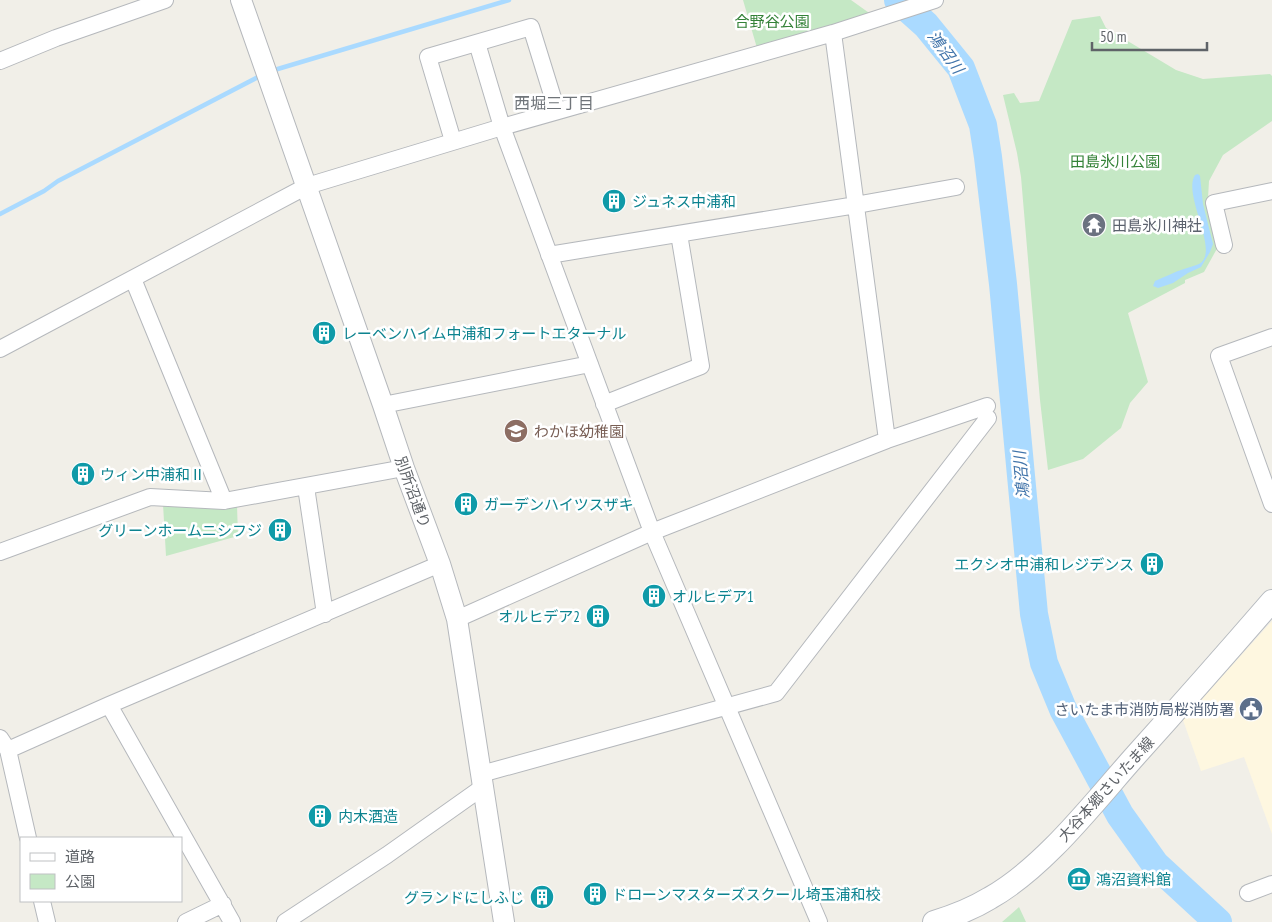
<svg xmlns="http://www.w3.org/2000/svg" width="1272" height="922" viewBox="0 0 1272 922" font-family="'PT Sans Narrow','Noto Sans JP',sans-serif">
	<style>
		.commercial { fill: #fef7e0 }
		.green { fill: #c5e8c5 }
		.water { fill: #aadaff }
		.lines { fill: none; stroke-linecap: round; stroke-linejoin: round }
		.stream { stroke: #aadaff; stroke-width: 4.5 }
		.river { stroke: #aadaff; stroke-width: 28 }
		.minor-casing { stroke: #b5b8bc; stroke-width: 18 }
		.tertiary-casing { stroke: #b5b8bc; stroke-width: 22 }
		.secondary-casing { stroke: #b6babf; stroke-width: 24 }
		.minor { stroke: #fff; stroke-width: 16 }
		.tertiary { stroke: #fff; stroke-width: 20 }
		.secondary { stroke: #fff; stroke-width: 22 }
		.labels { text-anchor: middle; dominant-baseline: central; stroke-width: 5; stroke-linejoin: round; paint-order: stroke }
		.park-label { font-size: 15px; fill: #348238; stroke: #fff }
		.culture-label { font-size: 15px; fill: #0d838f; stroke: #fff; text-anchor: start }
		.worship-label { font-size: 15px; fill: #5b616d; stroke: #fff; text-anchor: start }
		.education-label { font-size: 15px; fill: #785e54; stroke: #fff; text-anchor: start }
		.street-label { font-size: 15px; fill: #5f6368; stroke: #fff }
		.service-label { font-size: 15px; fill: #4e5e75; stroke: #fff; text-anchor: end }
		.water-label { font-size: 16px; font-style: italic; fill: #4174aa; stroke: #fff }
		.neighbourhood-label { font-size: 16px; fill: #70757a; stroke: #fff }
	</style>
	<rect width="100%" height="100%" fill="#f1efe8"/>
	<path class="commercial" d="M1272 621V834L1244 757 1201 771 1183 720Z"/>
	<path class="green" d="M743 0H851L872 15 757 48Z
		M1100 16 1106 28 1176 70 1203 79 1270 74 1272 76V121L1223 155 1209 181 1208 198 1213 215 1219 245 1204 272 1185 280V283L1128 313 1148 382 1130 403 1121 428 1083 459 1048 470 1040 400 1021 177 1017 153 1003 95 1014 93 1020 103 1039 101 1072 20Z
		M163 504 237 505 238 536 166 556Z
		M1019 907 1026 922H1002Z"/>
	<path class="water" d="M1198 174 1200 176 1203 204 1213 244 1210 252 1201 267 1188 273 1173 283 1158 288 1153 286 1155 281C1165 277 1174 272 1184 269 1189 267 1195 266 1199 264 1221 252 1182 195 1195 175Z"/>
	<g class="lines">
		<path class="stream" d="M271 71 509 0
			M0 214 44 191 58 181 262 75"/>
		<path class="river" d="M898 0 926 25 961 68 983 125 988 157 1003 284 1034 614 1044 663 1063 709 1120 815 1155 864 1218 922"/>
		<g class="minor-casing">
			<path id="minor" d="M833 33 887 440
				M477 43 502 127 652 532 819 922
				M0 61 56 38 165 0
				M453 141 428 57 531 27 557 111
				M1224 245 1214 203 1272 191
				M549 255 856 205 956 187
				M133 279 224 501
				M1272 337 1219 356 1272 504
				M0 349 307 186 502 127 833 33 935 0
				M604 404 701 366 679 234
				M383 405 590 364
				M306 487 325 614
				M0 552 150 497 224 501 404 468
				M457 619 652 532 887 440 987 406
				M109 705 232 922
				M0 738 8 750 109 705 440 564
				M8 750 28 838
				M481 774 776 693 988 418
				M1248 893 1272 884
				M42 901 47 922
				M186 922 223 904
				M285 922 387 855 483 787"/>
		</g>
		<g class="tertiary-casing">
			<path id="tertiary" d="M241 0 383 405 404 468 440 564 457 619 504 922"/>
		</g>
		<g class="secondary-casing">
			<path id="secondary" d="M934 922C954 916 972 909 990 898 1045 867 1094 802 1136 755 1182 704 1227 653 1272 601"/>
		</g>
		<use href="#minor" class="minor"/>
		<use href="#tertiary" class="tertiary"/>
		<use href="#secondary" class="secondary"/>
	</g>
	<defs>
		<g id="building-disc" transform="scale(1.25)"><circle r="9.5" fill="#0f9aa8" stroke="#fff"/><path d="M-4-6H4V6H1V3H-1V6H-4ZM-2.5-4.3h1.7v1.8h-1.7ZM.8-4.3h1.7v1.8H.8ZM-2.5-1h1.7V.8h-1.7ZM.8-1h1.7V.8H.8Z" fill="#fff"/></g>
		<g id="temple-disc" transform="scale(1.25)"><circle r="9.5" fill="#6b7280" stroke="#fff"/><path d="M0-6L5-2H3V0L6.5 2.5H4V6H1.5V3h-3V6H-4V2.5H-6.5L-3 0V-2H-5Z" fill="#fff"/></g>
		<g id="school-disc" transform="scale(1.25)"><circle r="9.5" fill="#8d6e63" stroke="#fff"/><path d="M0-5L7-2L0 1L-7-2ZM-4 1L0 2.5L4 1V4Q0 6-4 4Z" fill="#fff"/></g>
		<g id="civic-disc" transform="scale(1.25)"><circle r="9.5" fill="#5c6f8a" stroke="#fff"/><path d="M-.6-6.5H3V-4.5H.6V-3L4-1V1h2V6H-6V1h2V-1L-.6-3ZM-1.2 2.5V6h2.4V2.5Z" fill="#fff"/></g>
		<g id="museum-disc" transform="scale(1.25)"><circle r="9.5" fill="#0f9aa8" stroke="#fff"/><path d="M0-6L6-3V-2H-6V-3ZM-5-1h2V3h-2ZM-1-1h2V3h-2ZM3-1h2V3H3ZM-6 4H6V6H-6Z" fill="#fff"/></g>
	</defs>
	<g fill-rule="evenodd">
		<use href="#building-disc" x="614" y="201"/>
		<use href="#temple-disc" x="1094" y="225"/>
		<use href="#building-disc" x="324" y="333"/>
		<use href="#school-disc" x="516" y="431"/>
		<use href="#building-disc" x="83" y="474"/>
		<use href="#building-disc" x="466" y="504"/>
		<use href="#building-disc" x="280" y="530"/>
		<use href="#building-disc" x="1152" y="564"/>
		<use href="#building-disc" x="654" y="596"/>
		<use href="#building-disc" x="598" y="616"/>
		<use href="#civic-disc" x="1251" y="709"/>
		<use href="#building-disc" x="320" y="816"/>
		<use href="#museum-disc" x="1079" y="879"/>
		<use href="#building-disc" x="595" y="894"/>
		<use href="#building-disc" x="542" y="897"/>
	</g>
	<g class="labels">
		<g class="park-label">
			<text x="772" y="21">合野谷公園</text>
			<text x="1115" y="161">田島氷川公園</text>
		</g>
		<g class="culture-label">
			<text x="632" y="201">ジュネス中浦和</text>
			<text x="342" y="333">レーベンハイム中浦和フォートエターナル</text>
			<text x="100" y="474">ウィン中浦和Ⅱ</text>
			<text x="484" y="504">ガーデンハイツスザキ</text>
			<text x="262" y="530" text-anchor="end">グリーンホームニシフジ</text>
			<text x="1134" y="564" text-anchor="end">エクシオ中浦和レジデンス</text>
			<text x="672" y="596">オルヒデア1</text>
			<text x="580" y="616" text-anchor="end">オルヒデア2</text>
			<text x="338" y="816">内木酒造</text>
			<text x="1096" y="879">鴻沼資料館</text>
			<text x="612" y="894">ドローンマスターズスクール埼玉浦和校</text>
			<text x="524" y="897" text-anchor="end">グランドにしふじ</text>
		</g>
		<g class="worship-label">
			<text x="1112" y="225">田島氷川神社</text>
		</g>
		<g class="education-label">
			<text x="534" y="431">わかほ幼稚園</text>
		</g>
		<g class="street-label">
			<text transform="translate(413 492) rotate(70)">別所沼通り</text>
			<text transform="translate(1106 789) rotate(-48)">大谷本郷さいたま線</text>
		</g>
		<g class="service-label">
			<text x="1234" y="709">さいたま市消防局桜消防署</text>
		</g>
		<g class="water-label">
			<text transform="translate(946 52) rotate(54)">鴻沼川</text>
			<text transform="translate(1021 475) rotate(-95)">鴻沼川</text>
		</g>
		<g class="neighbourhood-label">
			<text x="554" y="103">西堀三丁目</text>
		</g>
	</g>
	<rect x="20" y="837" width="162" height="65" fill="#ffffff" stroke="#bfc1c3"/>
	<rect x="30" y="853" width="25" height="8" fill="#ffffff" stroke="#bfc1c3"/>
	<text x="65" y="862" font-size="15" fill="#5f6368">道路</text>
	<rect x="30" y="874" width="25" height="15" fill="#c5e8c5" stroke="#bfc1c3"/>
	<text x="65" y="887" font-size="15" fill="#5f6368">公園</text>
	<path d="M1092 42v8h115v-8" fill="none" stroke="#5f6368" stroke-width="2.5"/>
	<text x="1100" y="42" font-size="15" fill="#5f6368" stroke="#ffffff" stroke-width="4" paint-order="stroke">50 m</text>
</svg>
